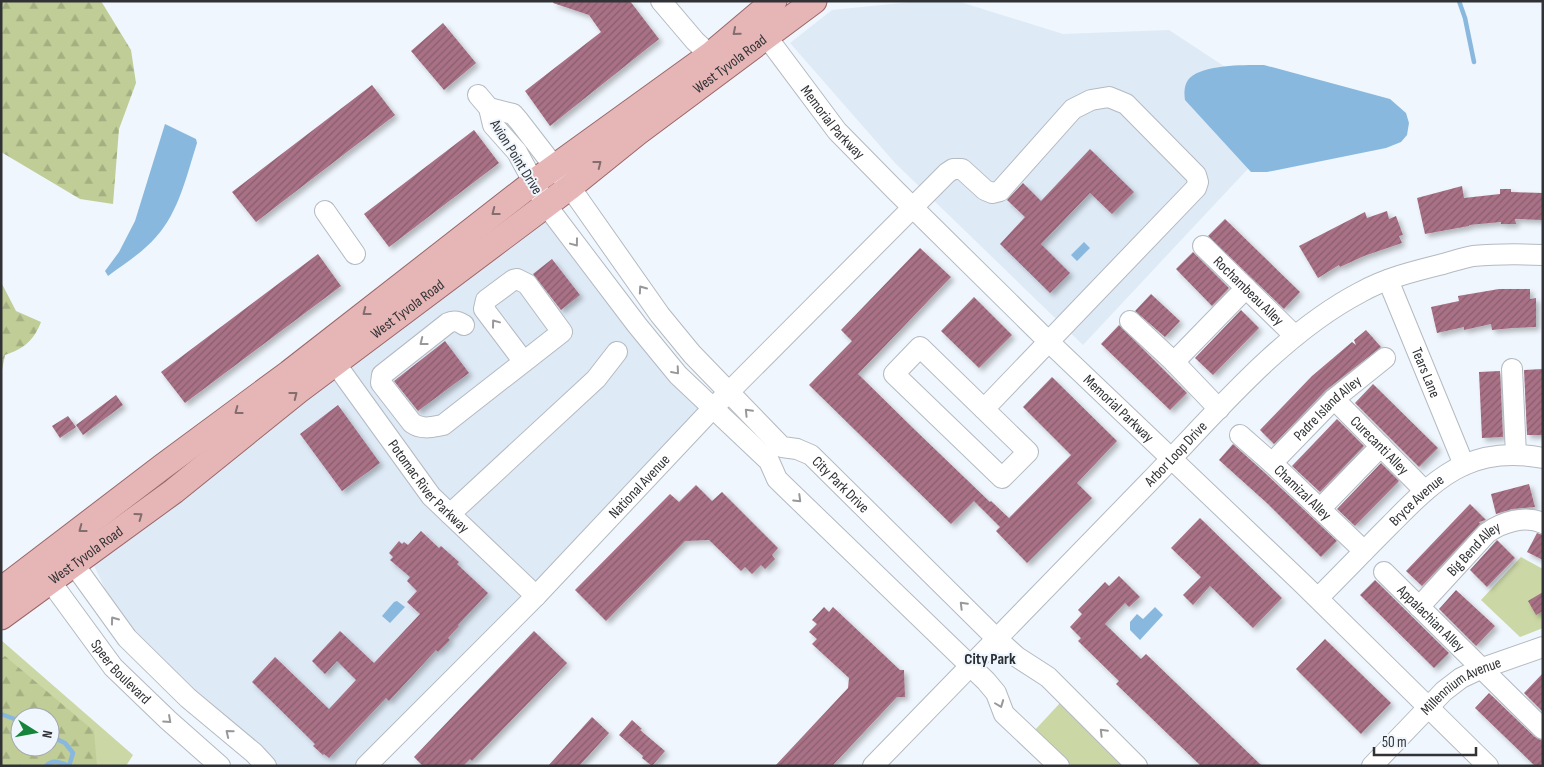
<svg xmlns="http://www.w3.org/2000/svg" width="1544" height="767" viewBox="0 0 1544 767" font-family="'Sofia Sans Condensed',sans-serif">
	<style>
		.built { fill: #deeaf6 }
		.green { fill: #cbd7a5; fill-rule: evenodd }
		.forest { fill: url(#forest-firs); fill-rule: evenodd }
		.water { fill: #89b8df }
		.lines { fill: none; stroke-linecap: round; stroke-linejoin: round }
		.stream { stroke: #89b8df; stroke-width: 4.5 }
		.building { fill: url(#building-hatch); filter: url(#shadow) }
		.minor-casing { stroke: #b4bac1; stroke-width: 22 }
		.major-casing { stroke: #9b6769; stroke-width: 27 }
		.minor { stroke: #fff; stroke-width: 20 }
		.major { stroke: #e6b5b6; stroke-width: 25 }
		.oneway { stroke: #826d6f }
		.oneway2 { stroke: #98989a }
		.labels { text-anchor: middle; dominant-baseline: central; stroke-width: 4; stroke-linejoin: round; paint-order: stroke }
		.street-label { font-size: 15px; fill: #303235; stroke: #eff6fd }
		.neighbourhood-label { font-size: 16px; font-weight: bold; fill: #292e33; stroke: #eff6fd }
	</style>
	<defs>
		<pattern id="forest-firs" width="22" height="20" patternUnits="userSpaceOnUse" patternTransform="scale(1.25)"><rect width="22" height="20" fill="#c0cd96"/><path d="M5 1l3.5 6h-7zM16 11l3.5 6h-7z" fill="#a5b082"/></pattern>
		<pattern id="building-hatch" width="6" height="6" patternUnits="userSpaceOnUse" patternTransform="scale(1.25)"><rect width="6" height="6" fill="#a97185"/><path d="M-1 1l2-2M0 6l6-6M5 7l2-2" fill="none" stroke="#8a5d6e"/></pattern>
		<filter id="shadow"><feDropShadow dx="3.5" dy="3.5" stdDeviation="2.5" flood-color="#0004"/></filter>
	</defs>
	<rect width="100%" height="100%" fill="#eff6fd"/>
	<path class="built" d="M921 1H957L1063 34 1169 30 1286 107 1288 126 1083 345 895 163 790 43 832 10Z
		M539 200 709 409 364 766H267L128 638 90 557Z"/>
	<path class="green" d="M1521 557 1543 569V628L1520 637 1481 600Z
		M1 640 133 755 126 766H1ZM20 717H50V747H20Z
		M1060 703 1126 766H1072L1035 730Z"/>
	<path class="forest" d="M1 1H101L131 50 136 83 119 129 113 204 80 199 1 152Z
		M1 282 16 311 41 322C34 340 24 349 5 355L1 375Z
		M5 656 94 731 97 766H1V659ZM20 717H50V747H20Z"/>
	<path class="water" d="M1264 65 1390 99 1406 113 1409 123 1407 135 1401 142 1386 148 1267 172H1251L1185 100C1184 93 1184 86 1188 80 1200 64 1246 65 1264 65Z
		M165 124 196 139 197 143C187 174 179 212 156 237 142 253 124 264 108 276L105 271 119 252 135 221Z
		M1084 242 1090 248 1077 261 1071 255Z
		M397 601 405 607 390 623 382 616 394 602Z
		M1155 607 1163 615 1140 640 1130 630V622L1137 614 1143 619Z"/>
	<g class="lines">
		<path class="stream" d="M1459 1 1465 18 1474 62
			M1 714 20 721
			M46 766C53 758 61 763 69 766L73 753 65 743 50 736"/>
	</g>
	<path class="building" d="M554 1H630L659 39 550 126 525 91 601 32 589 15 553 3Z
		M443 23 476 63 444 90 411 51Z
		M372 85 395 115 256 222 232 192Z
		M474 130 499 163 389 247 364 214Z
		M1090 149 1134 192 1112 214 1090 193 1041 244 1070 273 1050 293 1000 244 1025 217 1007 200 1023 183 1041 201Z
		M1462 186 1464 198 1500 194V189H1511V192L1543 193V220L1515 219 1516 224H1501V222L1469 225V226L1425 234 1417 198Z
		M1387 211 1389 219 1396 216 1403 235 1399 236 1402 243 1364 256 1340 267 1339 265 1318 278 1299 246 1365 212 1367 218Z
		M1225 219 1300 292 1284 309 1208 236Z
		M920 248 951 277 858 374 915 430 990 502 991 501 1009 518 1071 455 1023 407 1052 377 1117 441 1077 483 1092 498 1027 563 996 531 1000 527 974 501 951 524 809 385 852 341 841 330Z
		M1193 252 1229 288 1212 306 1176 269Z
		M318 254 341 286 185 403 161 372Z
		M552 259 580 295 561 310 533 274Z
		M1499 289H1530V299L1536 298V327L1513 328 1492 330 1491 324 1464 330V327L1437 333 1431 307 1459 301 1458 296Z
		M1151 294 1180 321 1165 337 1135 311Z
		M974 297 1012 335 979 368 941 331Z
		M1241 310 1259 328 1213 375 1195 358Z
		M1119 325 1187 393 1170 410 1101 344Z
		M1366 330 1381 347 1326 390 1274 444 1260 430 1312 376 1352 342 1356 345 1354 340Z
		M445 341 469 373 418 411 394 381Z
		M1543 369V435H1527L1524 370Z
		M1500 371 1503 437 1482 438 1479 372Z
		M1373 384 1438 448 1419 467 1355 403Z
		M116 395 123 405 83 435 76 425Z
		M338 405 380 463 342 491 300 434Z
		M68 416 76 427 60 438 52 426Z
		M1337 419 1364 446 1320 492 1292 466Z
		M1233 444 1264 472 1337 541 1321 557 1268 504 1219 460Z
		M1381 463 1399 481 1355 526 1337 509Z
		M1529 484 1535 507 1512 509 1496 514 1491 494Z
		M696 485 712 501 722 492 778 548 772 555 775 559 765 569 761 565 752 574 745 567 741 571 709 540 685 541 606 621 575 590 670 494 679 502Z
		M1470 504 1486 520 1479 522 1480 524 1422 586 1406 571Z
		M1200 518 1282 598 1253 628 1210 586 1193 605 1183 595 1201 577 1171 548Z
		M421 531 439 548 441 546 459 562 457 564 488 593 458 625 459 626 448 638 450 640 438 652 436 650 389 701 386 698 329 758 324 754 323 755 313 746 315 744 252 682 275 657 329 709 356 680 337 661 325 674 312 661 340 631 374 663 420 614 407 602 417 591 407 581 410 577 390 560 393 557 389 553 399 541 402 544 404 542 408 545Z
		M1537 533 1543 535V560L1527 552Z
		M1497 540 1515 558 1487 587 1470 570Z
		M1119 576 1140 597 1129 607 1125 603 1105 624 1141 659 1146 654 1262 766H1201L1116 684 1119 681 1078 641 1081 638 1070 627 1082 614 1078 610 1105 582 1109 586Z
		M1375 580 1449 653 1434 668 1360 595Z
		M1456 590 1495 626 1476 646 1439 609Z
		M1543 592V611L1536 615 1528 601Z
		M824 607 829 612 833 607 900 670H904L905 697H897L832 766H775L848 688 849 678 812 644 817 639 809 632 817 624 812 620Z
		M534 631 567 663 472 761 470 759 463 766H423L414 757Z
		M1325 639 1391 703 1361 734 1296 669Z
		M1543 673V712L1524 693Z
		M1489 693 1535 737 1543 741V766H1535L1475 708Z
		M592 717 609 733 579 766H548Z
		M632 720 642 729 640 730 665 751 652 766 642 758 643 756 619 735Z"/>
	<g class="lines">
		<g class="minor-casing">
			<g id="minor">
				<path d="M661 1 695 41 710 55"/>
				<path id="s1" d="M766 36 837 131 895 190 1049 342 1303 584 1488 766"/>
				<path d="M478 95 489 108 493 125 517 152 546 205 637 325 678 375 769 461 777 479 782 484 986 681 996 693 1004 714 1059 766"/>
				<path id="s2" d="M489 108 513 114 519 121 570 187 660 315 692 354 782 447 797 449 811 455 997 639 1017 657 1048 677 1137 766"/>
				<path d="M325 211 355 254"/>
				<path id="s3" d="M1203 246 1295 336"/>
				<path id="s4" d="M1388 280 1464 465"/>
				<path d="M1130 321 1174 362 1219 409"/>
				<path d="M464 325C458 321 454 320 448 323L382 375 381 383 412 423C422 430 432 427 443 425L562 332 527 284 517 279 513 280 486 300 484 309 524 362"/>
				<path d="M920 347 1028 452 1002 478 894 374Z"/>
				<path d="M1174 362 1246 288"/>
				<path id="s5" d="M335 363 431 496 536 596"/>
				<path d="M1512 369 1516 455"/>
				<path id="s6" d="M1334 399 1425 491"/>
				<path id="s7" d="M1240 435 1272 463 1364 551"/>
				<path id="s8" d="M1272 463 1334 399 1385 358"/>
				<path d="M1320 509 1381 446"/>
				<path d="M450 514 596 379 617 352"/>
				<path d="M65 552 127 638 188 698 254 753 266 766"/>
				<path id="s9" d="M42 570 113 667 168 720 220 766"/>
				<path id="s10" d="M1384 572 1543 729"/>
				<path id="s11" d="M1318 598C1342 574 1366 549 1390 525 1412 503 1435 478 1464 465 1488 454 1517 453 1543 458"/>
				<path id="s12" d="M1419 607 1487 533C1502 522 1525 515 1543 523"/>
				<path id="s13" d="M366 766 536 596 712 409 947 173 953 169H962L985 190 992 193 1000 191 1073 109 1091 100 1109 97 1126 104 1196 175 1198 182 1196 188 984 409"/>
				<path id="s14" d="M873 766C966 671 1058 576 1150 481 1213 416 1280 334 1361 292 1386 278 1415 271 1443 264 1453 261 1463 258 1473 256 1496 254 1520 254 1543 255"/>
				<path id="s15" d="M1372 766 1444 691 1461 678 1480 669 1543 647"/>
			</g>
		</g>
		<g class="major-casing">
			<g id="major">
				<path d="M1 590 162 467 289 373 534 182 710 55 774 1"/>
				<path id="s16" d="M1 617 174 491 298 391 570 187 637 133 814 1"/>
			</g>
		</g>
		<use href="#minor" class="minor"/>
		<use href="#major" class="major"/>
	</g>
	<defs><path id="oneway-chevron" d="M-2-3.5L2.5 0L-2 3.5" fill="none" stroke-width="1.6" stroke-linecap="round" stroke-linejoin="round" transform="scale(1.25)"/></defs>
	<g class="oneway">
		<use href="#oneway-chevron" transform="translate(736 32) rotate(140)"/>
		<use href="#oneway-chevron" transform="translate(598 164) rotate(-38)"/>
		<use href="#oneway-chevron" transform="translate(495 212) rotate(142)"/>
		<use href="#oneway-chevron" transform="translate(366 312) rotate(142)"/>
		<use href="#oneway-chevron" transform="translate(294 395) rotate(-38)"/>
		<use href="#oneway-chevron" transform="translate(238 411) rotate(143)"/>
		<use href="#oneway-chevron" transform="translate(139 516) rotate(-36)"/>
		<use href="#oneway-chevron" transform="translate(82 529) rotate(143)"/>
	</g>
	<g class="oneway2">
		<use href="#oneway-chevron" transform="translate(575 243) rotate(53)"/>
		<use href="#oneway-chevron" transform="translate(642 289) rotate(-125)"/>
		<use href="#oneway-chevron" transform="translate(495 323) rotate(-127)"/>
		<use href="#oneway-chevron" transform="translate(423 342) rotate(142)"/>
		<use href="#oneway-chevron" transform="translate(676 371) rotate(49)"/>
		<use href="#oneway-chevron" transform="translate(748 412) rotate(-134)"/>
		<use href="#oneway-chevron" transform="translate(798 499) rotate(44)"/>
		<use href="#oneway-chevron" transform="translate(963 605) rotate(-135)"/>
		<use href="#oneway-chevron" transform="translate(114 620) rotate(-126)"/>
		<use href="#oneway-chevron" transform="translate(1000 704) rotate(69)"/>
		<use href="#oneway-chevron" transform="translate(168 720) rotate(42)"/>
		<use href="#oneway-chevron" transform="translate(1103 732) rotate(-135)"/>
		<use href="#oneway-chevron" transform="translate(229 733) rotate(-141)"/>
	</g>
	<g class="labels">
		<g class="street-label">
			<text stroke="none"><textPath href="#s16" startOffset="915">West Tyvola Road</textPath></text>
			<text stroke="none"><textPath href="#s1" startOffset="109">Memorial Parkway</textPath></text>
			<text transform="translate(516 157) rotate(58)">Avion Point Drive</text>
			<text stroke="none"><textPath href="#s3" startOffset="64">Rochambeau Alley</textPath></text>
			<text stroke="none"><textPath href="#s16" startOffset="510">West Tyvola Road</textPath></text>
			<text stroke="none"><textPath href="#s4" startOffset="100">Tears Lane</textPath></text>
			<text stroke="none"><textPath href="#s1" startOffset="514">Memorial Parkway</textPath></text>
			<text stroke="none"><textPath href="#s8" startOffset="78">Padre Island Alley</textPath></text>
			<text stroke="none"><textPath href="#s6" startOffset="65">Curecanti Alley</textPath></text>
			<text stroke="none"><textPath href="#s14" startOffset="435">Arbor Loop Drive</textPath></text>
			<text stroke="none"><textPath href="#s2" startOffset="526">City Park Drive</textPath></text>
			<text stroke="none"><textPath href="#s5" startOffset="155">Potomac River Parkway</textPath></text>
			<text stroke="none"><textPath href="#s13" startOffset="391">National Avenue</textPath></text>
			<text stroke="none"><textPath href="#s7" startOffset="85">Chamizal Alley</textPath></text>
			<text stroke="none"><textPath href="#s11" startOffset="139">Bryce Avenue</textPath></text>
			<text stroke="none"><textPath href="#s12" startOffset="80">Big Bend Alley</textPath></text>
			<text stroke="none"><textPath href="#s16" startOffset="105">West Tyvola Road</textPath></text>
			<text stroke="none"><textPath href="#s10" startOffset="66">Appalachian Alley</textPath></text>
			<text stroke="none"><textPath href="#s9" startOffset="129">Speer Boulevard</textPath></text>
			<text stroke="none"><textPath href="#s15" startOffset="121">Millennium Avenue</textPath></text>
		</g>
		<g class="neighbourhood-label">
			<text x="990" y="659">City Park</text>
		</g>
	</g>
	<rect width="1544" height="767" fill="none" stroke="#303235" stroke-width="5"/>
	<g transform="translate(35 732) rotate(101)"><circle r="24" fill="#eff6fd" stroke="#a3a8ad"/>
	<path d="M0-4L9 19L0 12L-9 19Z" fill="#16843b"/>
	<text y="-8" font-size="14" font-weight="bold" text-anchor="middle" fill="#303235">N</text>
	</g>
	<path d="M1374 747v8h102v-8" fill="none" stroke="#303235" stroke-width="2.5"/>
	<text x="1382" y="747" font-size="15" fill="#303235" stroke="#eff6fd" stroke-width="4" paint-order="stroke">50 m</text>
</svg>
